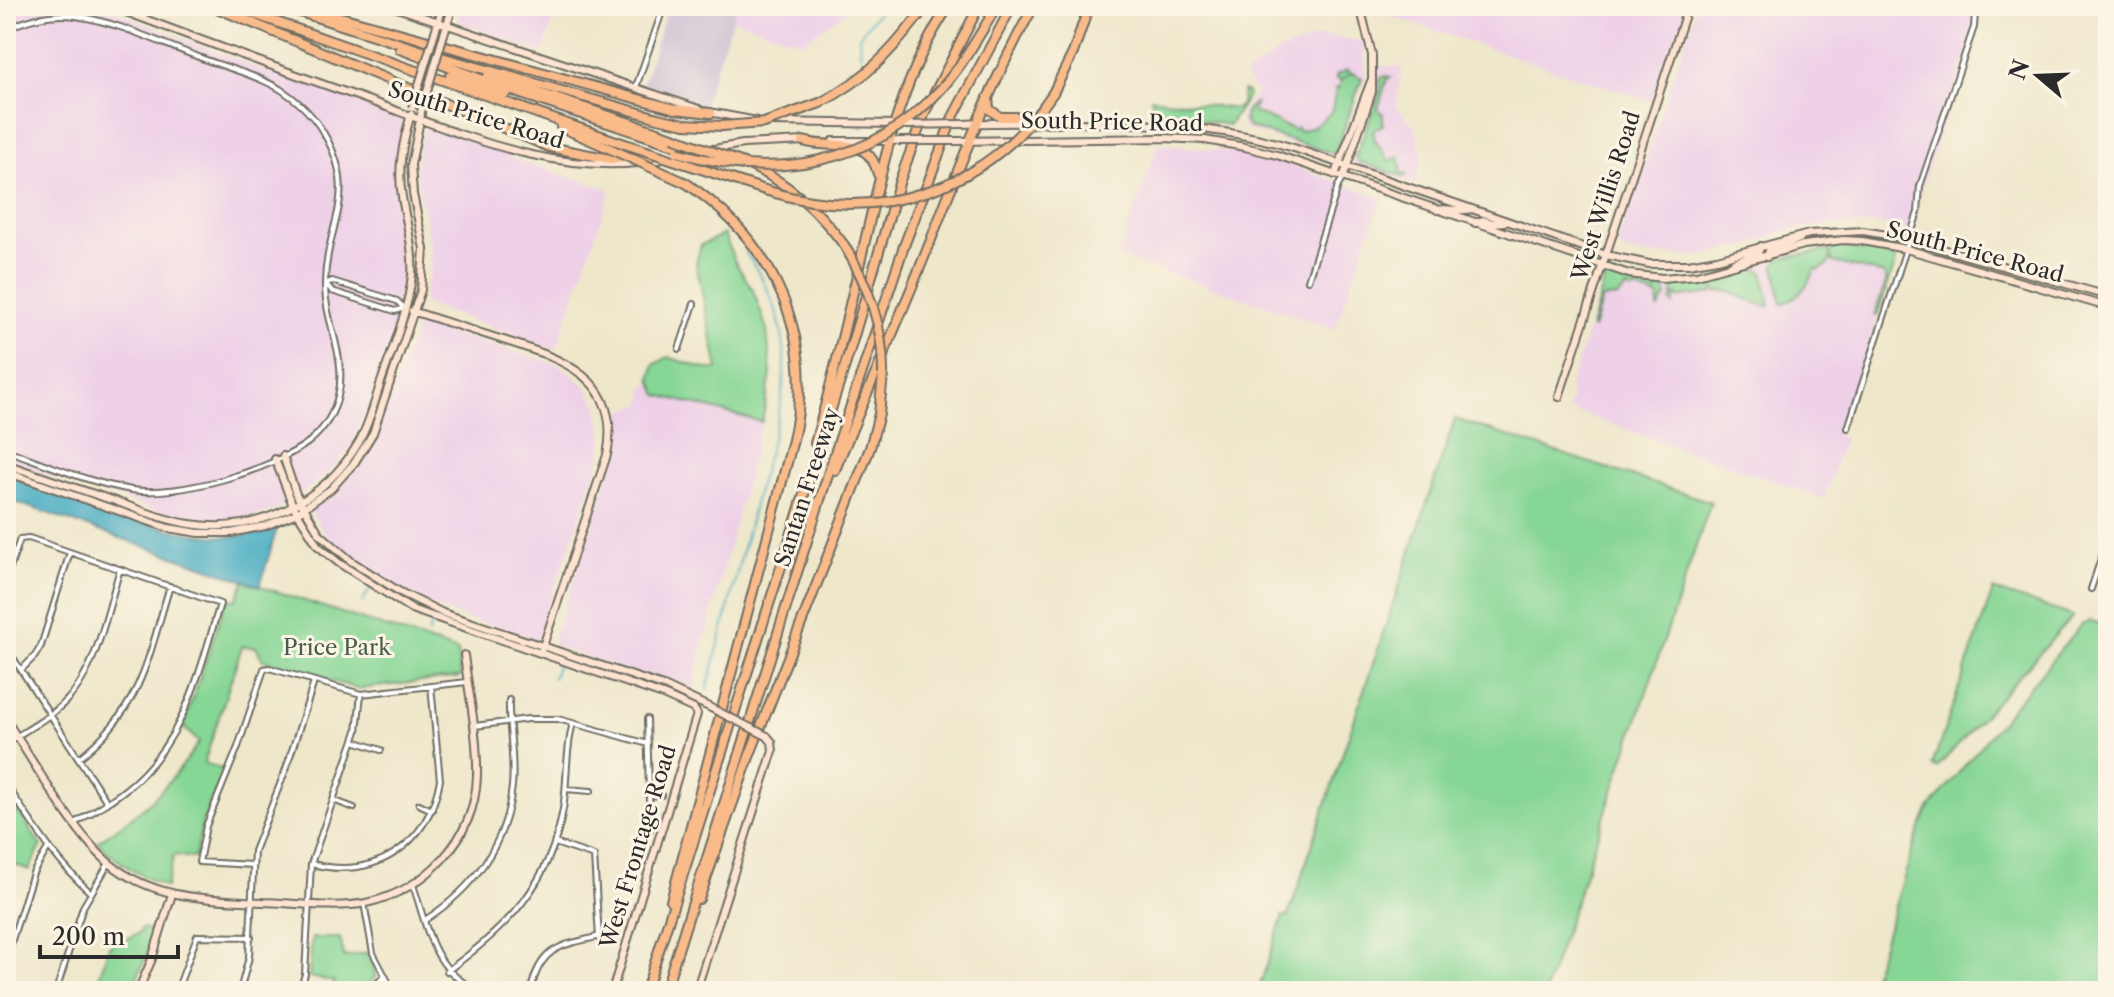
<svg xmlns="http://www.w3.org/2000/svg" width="2114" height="997" viewBox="0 0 2114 997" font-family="'Libre Caslon Text',serif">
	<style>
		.built { fill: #eed0e7 }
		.industrial { fill: #ccbed3 }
		.green { fill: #86d695; stroke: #588060; stroke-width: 2 }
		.water { fill: #41a9c1; stroke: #366a76; stroke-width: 2 }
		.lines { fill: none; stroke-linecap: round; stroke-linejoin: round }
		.stream { stroke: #41a9c1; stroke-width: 2 }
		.street-casing { stroke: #6f6d63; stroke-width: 8 }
		.secondary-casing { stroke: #6f6d63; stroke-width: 10 }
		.highway-casing { stroke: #6f6d63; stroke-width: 12 }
		.street { stroke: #fff; stroke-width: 4 }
		.secondary { stroke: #fde4d1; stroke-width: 6 }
		.highway { stroke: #fabb8b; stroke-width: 8 }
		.secondary-bridge-casing { stroke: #6f6d63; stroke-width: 10; stroke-linecap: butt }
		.highway-bridge-casing { stroke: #6f6d63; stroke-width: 12; stroke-linecap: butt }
		.secondary-bridge { stroke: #fde4d1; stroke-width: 6 }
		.highway-bridge { stroke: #fabb8b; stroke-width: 8 }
		.labels { text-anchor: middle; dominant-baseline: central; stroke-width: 6; stroke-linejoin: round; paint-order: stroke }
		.street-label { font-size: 22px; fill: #2b2b2b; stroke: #fcf5e5 }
		.park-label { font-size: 22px; fill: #465e4b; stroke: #fcf5e5 }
	</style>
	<rect width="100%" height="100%" fill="#fcf5e5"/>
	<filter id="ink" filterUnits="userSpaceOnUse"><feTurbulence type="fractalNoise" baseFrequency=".0125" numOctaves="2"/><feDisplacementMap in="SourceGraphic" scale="16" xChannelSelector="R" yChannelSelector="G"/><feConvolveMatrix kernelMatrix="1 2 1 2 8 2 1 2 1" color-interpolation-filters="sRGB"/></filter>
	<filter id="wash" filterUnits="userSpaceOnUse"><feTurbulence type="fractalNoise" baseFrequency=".006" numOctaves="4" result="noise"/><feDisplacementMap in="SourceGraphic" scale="32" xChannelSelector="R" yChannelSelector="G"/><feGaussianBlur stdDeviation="1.8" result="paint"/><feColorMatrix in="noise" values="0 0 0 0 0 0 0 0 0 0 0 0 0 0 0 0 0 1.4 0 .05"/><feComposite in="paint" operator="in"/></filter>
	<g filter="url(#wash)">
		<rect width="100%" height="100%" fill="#eee7ca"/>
		<path class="built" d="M6 6H101L260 69 326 89 405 121 397 166 407 251 397 320 374 394 357 431 354 444 331 470 287 505 251 518 224 523 188 521 6 461Z
			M457 6H558L542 53 465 25 458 20Z
			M737 6H850L843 14 802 42 732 19Z
			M1360 6H1688L1656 103Z
			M1697 6H1982L1908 230 1888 225 1831 224 1788 230 1749 245 1696 256 1647 255 1625 251 1617 244Z
			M1321 36 1364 41 1366 73 1336 157 1244 129 1240 116 1257 92 1243 76 1282 50Z
			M1378 66 1402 67 1396 106 1416 128 1422 159 1415 185 1352 163 1373 102Z
			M427 125 481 145 489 144 511 152 509 158 611 190 556 350 425 304 423 298 430 272V249L424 209 420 200 416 169 419 145Z
			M1158 144 1262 155 1382 198 1335 329 1118 256Z
			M1841 247 1892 254 1896 261 1845 417 1836 427 1837 435 1844 438 1824 499 1568 409 1572 398 1569 387 1605 279 1612 276 1638 286H1680L1736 275 1789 256Z
			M418 324 559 365 586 386 597 405 603 433 601 456 538 637 535 640 451 613 409 595 354 560 328 538 311 513 313 507 346 478 373 440Z
			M652 381 658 395 762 422 698 664 693 695 555 646 553 641 613 462 616 414 641 404 645 395 642 391Z"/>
		<path class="industrial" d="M668 6H737L703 106 663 95 642 86Z"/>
		<path class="green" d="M1346 70 1362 78 1335 154 1248 127 1244 121 1247 110 1256 102 1252 111 1294 130 1297 128 1299 131 1313 127 1332 112 1336 88H1340V81L1351 74 1341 80 1336 79 1337 74 1343 73Z
			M1385 76 1391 77 1387 79 1378 109 1383 114V125L1373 130 1375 140 1389 161 1399 156 1402 173 1407 174 1404 177 1359 162 1355 157 1380 91V79Z
			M1243 91 1247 93 1248 96 1229 125 1157 113 1154 111 1151 98 1236 109 1241 104Z
			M724 234 735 262 753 290 767 330 771 374 762 422 658 395 651 379 654 365 668 357 706 369H718L696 263 701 245Z
			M1841 247 1892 254 1896 261 1877 316 1874 315 1887 280 1884 274 1833 262 1831 256 1828 265 1818 270 1815 268C1809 286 1799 297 1782 304L1775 266 1778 259 1828 250 1830 254 1832 249Z
			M1756 268 1763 272 1770 306C1748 305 1733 287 1717 292L1714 289 1712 293 1675 298 1674 304 1671 302 1672 297 1679 294 1672 295 1674 286 1706 280 1709 282 1710 279Z
			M1612 276 1633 285 1651 286 1657 293 1653 286 1665 287 1666 296 1658 310 1659 297 1635 289 1631 291 1628 287 1618 297 1602 299 1593 329 1591 328 1605 279Z
			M1455 419 1711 502 1545 991H1258L1283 916 1288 917Z
			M244 581 458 651 460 677 358 689 263 660 256 647 242 646 204 763 225 770 203 820 195 858 174 855 166 887C140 876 117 863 97 842 145 810 167 790 199 742L183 727 226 601 237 599Z
			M1993 590 2073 616 1937 768 1932 766Z
			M2090 621 2108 625V991H1865L1870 985 1918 833 1928 810 2081 625Z
			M18 811 41 846 29 870 6 861V822Z
			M142 928 154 932 145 960 131 991H95L109 946 139 933Z
			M312 938H340L344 957 368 953 376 976 362 991H333L334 982 309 977Z"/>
		<path class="water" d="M6 476C40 488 73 499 107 510 163 529 218 548 277 528L260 586 6 499Z"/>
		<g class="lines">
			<path class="stream" d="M861 56 859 36 883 6
				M362 602 371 588
				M428 634 432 623
				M553 678 557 666
				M707 690C725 623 741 556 758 489 770 446 787 398 784 352 782 316 766 281 745 252"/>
		</g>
	</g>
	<g filter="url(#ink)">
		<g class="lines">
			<g class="street-casing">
				<path id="street" d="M6 29C28 19 52 12 76 16 117 22 158 42 196 56 223 67 255 74 280 89 297 100 313 115 323 132 361 195 326 222 325 283 324 322 348 357 338 396 334 413 324 429 310 441 273 470 179 497 132 490 89 483 47 464 6 450
					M636 87 664 6
					M1308 280 1338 186 1343 178
					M325 284 332 281 397 301 404 308
					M327 285 332 291 395 311 404 308
					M679 349 694 304
					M1848 428 1918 212 1920 186 1974 27 1975 12 1971 6
					M6 580 20 539 29 538 220 604C199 671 185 743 126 789 110 802 92 812 75 823
					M2091 589 2108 537
					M6 647 107 802
					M21 670 35 656 41 646 70 552
					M647 719 650 829
					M475 726 528 719H558L648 744
					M354 741 381 750
					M6 743C26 730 50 718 67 700 97 669 107 611 120 569
					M79 758C143 707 147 660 170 586
					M6 784C32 823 55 861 90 892
					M566 789 591 791
					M649 796 661 795
					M333 800 354 808
					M419 804 432 810
					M6 814 18 802
					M555 843 594 856 599 938
					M312 864C376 880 428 845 440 780L431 686
					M253 865 199 862 206 826 238 747 264 669 269 668 361 694 467 682
					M413 885C428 929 432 972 480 991
					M364 903 373 953 393 991
					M425 920C473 889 507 844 512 786 515 757 508 729 509 700
					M6 959 33 873 48 848
					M447 971C507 928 550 885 563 809 568 780 565 751 573 723
					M56 991 83 907 109 863
					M177 991 197 936 251 937
					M240 991 249 957 254 851 286 769 314 682
					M300 991 305 974 311 864 357 731 361 694
					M368 991 384 977
					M531 991C541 937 575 946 614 932"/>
			</g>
			<g class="secondary-casing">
				<path id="secondary" d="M110 6C190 36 270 66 351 94 450 129 556 181 663 159
					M391 6 699 109
					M435 32 443 6
					M444 34 453 6
					M709 112 757 121
					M772 122 897 124
					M963 124C996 122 1029 123 1062 123 1142 123 1217 124 1294 148L1606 255 1649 264H1688L1717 259 1809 234 1863 231 1904 238 2108 296
					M833 141H894
					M957 141 1164 138 1205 140 1245 147 1277 155 1629 274 1662 278 1697 275 1804 245 1843 240 1862 241 1906 249 2108 307
					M690 153 743 144 806 141
					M1335 175 1371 81
					M1343 178 1372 92V55L1360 6
					M1437 210C1449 207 1460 213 1472 209
					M1475 223 1483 220 1493 223 1504 222
					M1767 257 1769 250 1800 239
					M1734 262 1758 253 1761 246
					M412 311C441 320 471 330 500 339 560 358 623 377 607 455L542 649
					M1559 397 1688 6
					M283 456 296 494 319 533 351 561 400 592 443 613 666 687 709 707
					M275 459 293 506 318 546 339 563 411 609 663 695 694 709 697 714
					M6 464C42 477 79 489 115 501 140 510 164 520 190 524 257 535 325 501 359 442 369 424 374 404 380 385 392 350 408 312 412 275 414 248 406 223 402 197 397 168 403 142 411 114
					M6 472 168 528 199 533H231L265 526 297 513 331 489 355 462 373 433 421 290 424 249 413 194 411 165 421 115
					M6 720C34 762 71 830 108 862 153 900 208 899 263 902 296 903 334 909 366 903 426 890 475 839 477 776 478 736 469 695 464 655
					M138 991 152 959 172 894
					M612 991 697 714
					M696 991 773 751 772 742 767 736"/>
			</g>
			<g class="highway-casing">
				<path id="highway" d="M212 6 549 147 610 159 662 156
					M231 6 616 141
					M281 6 445 58 658 118 685 124 722 126
					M301 6 675 109 711 113
					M400 49 524 95 680 147
					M450 76 506 94
					M488 76 673 137
					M1053 93 1073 53 1089 6
					M988 97 989 109 1000 117H1016L1036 123
					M820 103C868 78 894 49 926 6
					M561 127 613 150
					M803 141C834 151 868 133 878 174
					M692 166 768 191
					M751 166C790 184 819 211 844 245
					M815 443C834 376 849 309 865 241 884 160 901 76 949 6
					M835 470C866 395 899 320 929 245 961 163 990 83 1034 6
					M699 899 749 757 870 448 879 414 883 375
					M671 901 793 440C817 335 774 242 686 183
					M646 991 849 353 900 180 925 112 979 6
					M665 991 831 465 904 246 953 117 1012 6"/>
			</g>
			<use href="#street" class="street"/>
			<use href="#secondary" class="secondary"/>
			<use href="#highway" class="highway"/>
			<g class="secondary-bridge-casing">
				<path id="secondary-bridge" d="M412 108 435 32
					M421 112 444 34
					M905 125 963 124
					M898 141H957
					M709 707 767 736"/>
			</g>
			<g class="highway-bridge-casing">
				<path id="highway-bridge" d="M722 126 764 123 820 103
					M673 137 746 164
					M616 141 692 166
					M613 150 686 183
					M677 152C773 181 872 166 942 88 964 63 980 34 997 6
					M768 191C879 225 987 191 1053 93
					M844 245C868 284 884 328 883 375"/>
			</g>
			<use href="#secondary-bridge" class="secondary-bridge"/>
			<use href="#highway-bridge" class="highway-bridge"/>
		</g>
	</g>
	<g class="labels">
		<g class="street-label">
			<text transform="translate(476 115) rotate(17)">South Price Road</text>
			<text transform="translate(1112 122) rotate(1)">South Price Road</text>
			<text transform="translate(1606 196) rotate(-72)">West Willis Road</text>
			<text transform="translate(1975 252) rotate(15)">South Price Road</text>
			<text transform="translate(807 487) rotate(-72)">Santan Freeway</text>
			<text transform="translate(638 847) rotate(-73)">West Frontage Road</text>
		</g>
		<g class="park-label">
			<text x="337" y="647">Price Park</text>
		</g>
	</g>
	<rect width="2114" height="997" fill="none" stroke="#fcf5e5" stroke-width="32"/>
	<g transform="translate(2038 76) rotate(289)" stroke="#fcf5e5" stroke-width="6" paint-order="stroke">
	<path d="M0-6L14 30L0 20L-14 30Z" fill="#2b2b2b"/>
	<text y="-12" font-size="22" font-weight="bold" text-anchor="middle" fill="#2b2b2b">N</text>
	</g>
	<path d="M40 945v12h138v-12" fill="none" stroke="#2b2b2b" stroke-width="4"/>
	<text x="52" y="945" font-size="24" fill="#2b2b2b" stroke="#fcf5e5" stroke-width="6" paint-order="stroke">200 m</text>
</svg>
